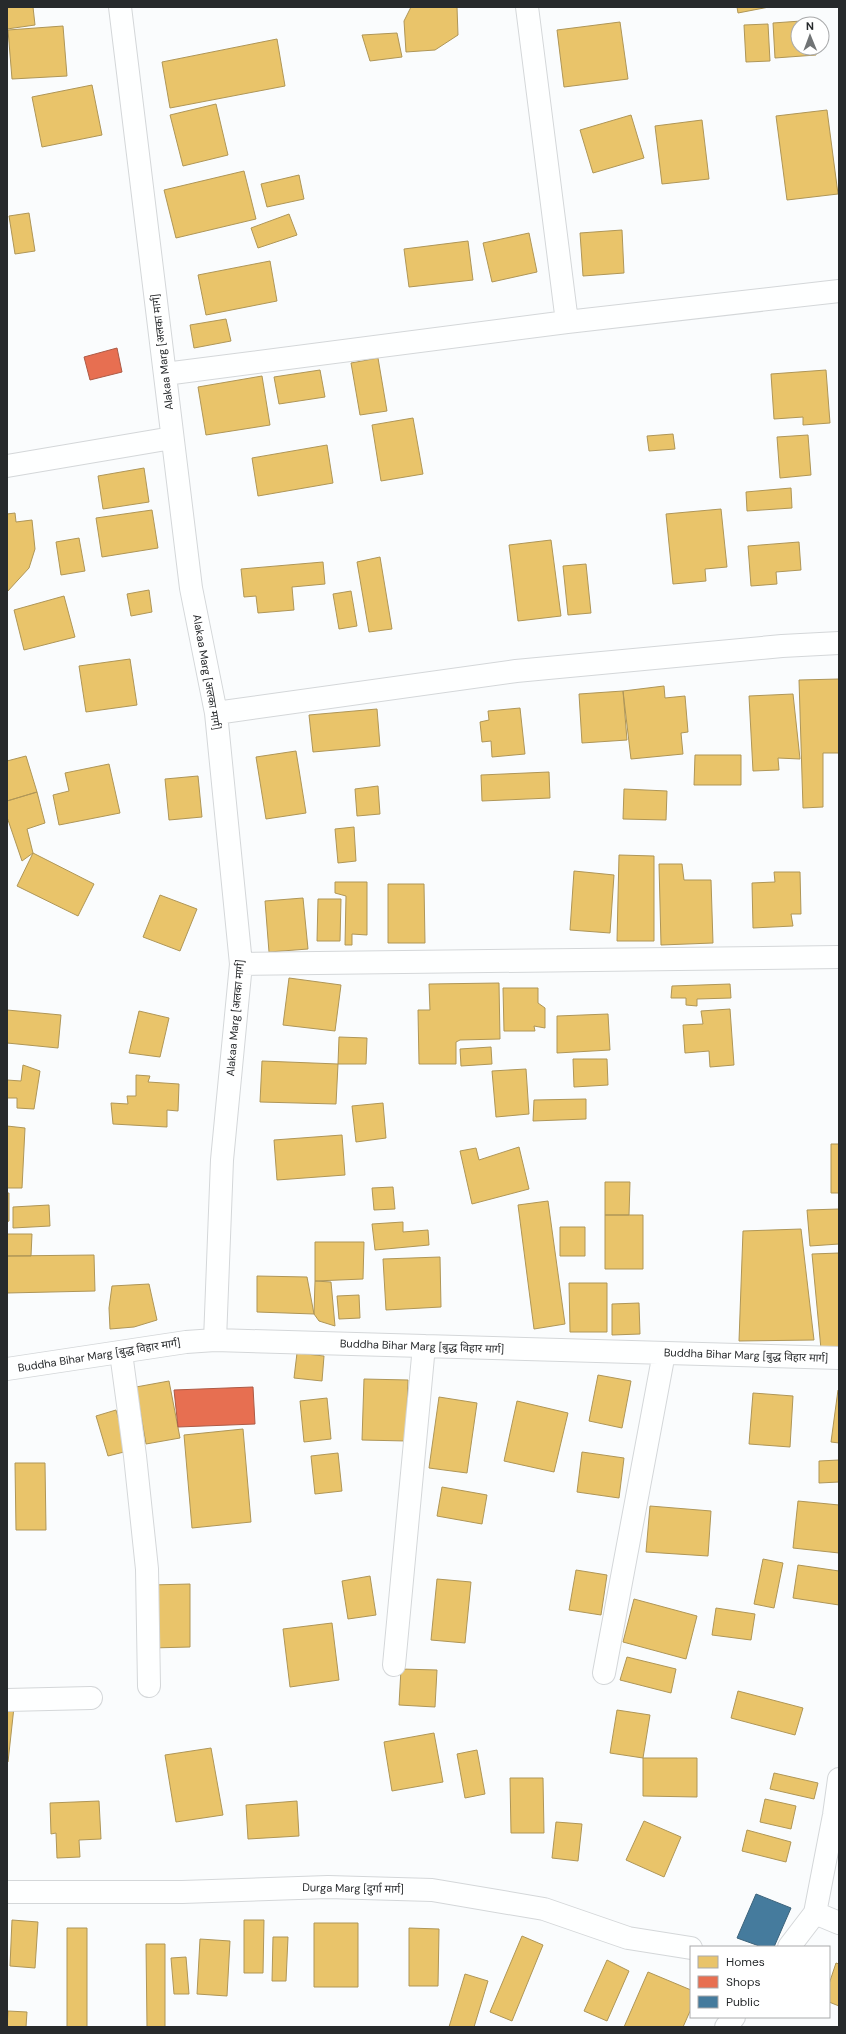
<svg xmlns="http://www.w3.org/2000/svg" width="846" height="2034" viewBox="0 0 846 2034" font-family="'DM Sans','Noto Sans Devanagari',sans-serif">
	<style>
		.homes { fill: #e9c46a; stroke: #af9657 }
		.shops { fill: #e76f51; stroke: #ad5a46 }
		.public { fill: #457b9d; stroke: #3c637b }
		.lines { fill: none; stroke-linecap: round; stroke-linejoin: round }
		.street-casing { stroke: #d4d7d9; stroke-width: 24 }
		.street { stroke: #feffff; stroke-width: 22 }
		.labels { text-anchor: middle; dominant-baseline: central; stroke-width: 4; stroke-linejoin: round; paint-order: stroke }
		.street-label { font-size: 11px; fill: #272a2c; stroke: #fff }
	</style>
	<rect width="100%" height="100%" fill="#fafcfd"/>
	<path class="homes" d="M7 7H33L35 25 7 29Z
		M411 7H457L458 35 435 50 406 52 404 21Z
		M737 7H769L738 13Z
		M815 20V24H798V48H816V55L775 58 773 23Z
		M620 22 628 79 564 87 557 30Z
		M768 24 770 61 746 62 744 25Z
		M63 26 67 76 12 79 8 30Z
		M397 33 402 57 370 61 362 35Z
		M277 39 285 86 170 108 162 62Z
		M92 85 102 135 42 147 32 97Z
		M216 104 228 155 183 166 170 115Z
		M827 110 838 194 787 200 776 116Z
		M631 115 644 158 593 173 580 130Z
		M702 120 709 179 662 184 655 126Z
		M244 171 256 219 176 238 164 190Z
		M299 175 304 199 267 207 261 184Z
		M29 213 35 251 15 254 9 216Z
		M289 214 297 235 258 248 251 228Z
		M622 230 624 273 583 276 580 233Z
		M529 233 537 272 492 282 483 243Z
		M468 241 473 280 409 287 404 249Z
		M270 261 277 301 206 315 198 275Z
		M226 319 231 341 194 348 190 325Z
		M378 358 387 411 360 415 351 363Z
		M320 370 325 397 279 404 274 377Z
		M826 370 830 423 803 425V417L774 419 771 374Z
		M262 376 270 425 206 435 198 387Z
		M413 418 423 474 381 481 372 425Z
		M673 434 675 449 649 451 647 436Z
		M808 435 811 475 780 478 777 437Z
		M327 445 333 483 258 496 252 458Z
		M144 468 149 502 103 509 98 476Z
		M791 488 792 508 747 511 746 492Z
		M721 509 727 567 705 569 706 581 673 584 666 514Z
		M152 510 158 548 102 557 96 518Z
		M15 513 16 522 32 520 35 549 29 568 7 592V514Z
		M79 538 85 571 61 575 56 542Z
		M551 540 561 616 518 621 509 545Z
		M799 542 801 570 776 572 777 584 751 586 748 546Z
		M380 557 392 629 369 632 357 562Z
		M323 562 325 584 292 587 294 610 258 613 256 596 244 597 241 569Z
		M586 564 591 613 568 615 563 566Z
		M149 590 152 612 131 616 127 594Z
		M351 591 357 626 339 629 333 594Z
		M64 596 75 637 24 650 14 610Z
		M130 659 137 705 86 712 79 666Z
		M839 679V753H823V807L803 808 799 680Z
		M664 686 665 698 685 696 688 732 681 733 683 754 631 759 623 691Z
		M623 691 627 740 582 743 579 694Z
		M793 694 800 759 778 758 779 770 753 771 749 696Z
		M520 708 525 754 492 757 491 741 482 742 480 722 489 720 488 711Z
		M377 709 380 746 313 752 309 715Z
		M296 751 306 813 266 819 256 757Z
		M695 755H741V785H694Z
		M26 756 37 792 7 801V761Z
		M109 764 120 813 59 825 53 795 69 791 65 773Z
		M549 772 550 798 482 801 481 775Z
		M198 776 202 817 169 820 165 779Z
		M378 786 380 814 357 816 355 789Z
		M624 789 667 791 666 820 623 819Z
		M37 792 45 823 27 829 33 853 22 861 7 817V801Z
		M354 827 356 861 338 863 335 829Z
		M33 853 94 884 78 916 17 886Z
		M619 855 654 856V941H617Z
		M659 864H682L684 880H711L713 943 661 945Z
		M574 871 614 875 610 933 570 930Z
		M774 872H800L801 914H791L793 926 753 928 752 883 775 882Z
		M335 882H367V935L352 934V945H345L346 896 335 893Z
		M388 884H424L425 943H388Z
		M160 895 197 909 180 951 143 937Z
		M303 898 308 949 269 952 265 901Z
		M318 899H341L340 941H317Z
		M289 978 341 985 335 1031 283 1025Z
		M499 983 500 1039 460 1040 456 1042V1064H419L418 1010H430L429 984Z
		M730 984 731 998 697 999V1006L686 1005V998H671L672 986Z
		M503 988H538V1003L545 1008V1028L534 1026 535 1031H504Z
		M730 1009 734 1065 710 1067 709 1051 685 1053 683 1025 703 1024 701 1011Z
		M7 1010 61 1015 58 1048 7 1043Z
		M139 1011 169 1018 160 1057 129 1053Z
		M608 1014 610 1050 557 1053V1016Z
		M339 1037 367 1038 366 1064H338Z
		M491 1047 492 1064 461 1066 460 1049Z
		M573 1059H607L608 1085 574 1087Z
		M262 1061 338 1064 336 1104 260 1102Z
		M23 1065 40 1071 34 1109 17 1108V1098H7V1080L21 1081Z
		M526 1069 529 1114 496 1117 492 1071Z
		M136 1075 150 1076 148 1082 179 1084 178 1111 167 1110V1127L113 1124 111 1103 128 1104 127 1096H136Z
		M586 1099V1119L533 1121 534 1100Z
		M383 1103 386 1138 356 1142 352 1106Z
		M7 1126 25 1128 22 1188H7Z
		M342 1135 345 1175 277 1180 274 1140Z
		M831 1144H839V1193H831Z
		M519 1147 529 1189 472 1204 460 1151 476 1148 479 1160Z
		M605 1182H630L629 1215H605Z
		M393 1187 395 1209 374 1210 372 1188Z
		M7 1193H9V1221L7 1222Z
		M548 1201 565 1324 534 1329 518 1205Z
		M49 1205 50 1226 13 1228V1207Z
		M839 1209V1244L810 1246 807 1210Z
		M605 1215H643V1269H605Z
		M403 1222V1232L428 1230 429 1245 375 1250 372 1224Z
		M560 1227H585V1256H560Z
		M801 1229 814 1340 739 1341 743 1231Z
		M7 1234H32L31 1256H7Z
		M315 1242H364L363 1279 315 1281Z
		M839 1253V1347L821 1349 812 1254Z
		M94 1255 95 1291 7 1293V1256Z
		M440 1257 441 1307 386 1310 383 1259Z
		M257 1276 307 1277 314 1314 257 1312Z
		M315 1281 331 1282 335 1326 319 1321 314 1314Z
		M569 1283H607V1332H570Z
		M149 1284 157 1320 134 1327 110 1329 109 1308 112 1286Z
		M359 1295 360 1318 339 1319 337 1296Z
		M639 1303 640 1334 612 1335V1304Z
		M297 1353 324 1356 322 1381 294 1378Z
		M598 1375 631 1381 622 1428 589 1421Z
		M364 1379 408 1380 406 1441 362 1440Z
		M169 1381 180 1438 146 1444 136 1387Z
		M838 1390H839V1443L831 1442Z
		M753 1393 793 1396 790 1447 749 1444Z
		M439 1397 477 1403 467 1473 429 1468Z
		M327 1398 331 1439 304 1442 300 1401Z
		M517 1401 568 1413 554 1472 504 1461Z
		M116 1410 128 1451 108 1456 96 1416Z
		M243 1429 251 1522 192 1528 184 1435Z
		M582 1452 624 1458 619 1498 577 1492Z
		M338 1453 342 1491 315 1494 311 1456Z
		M839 1460V1482L819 1483V1461Z
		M15 1463H45L46 1530H16Z
		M442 1487 487 1495 482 1524 437 1516Z
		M798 1501 839 1505V1553L793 1548Z
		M650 1506 711 1511 708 1556 646 1552Z
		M763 1559 783 1563 774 1608 754 1604Z
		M798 1565 839 1571V1605L793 1598Z
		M576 1570 607 1575 601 1615 569 1610Z
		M370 1576 376 1615 348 1619 342 1581Z
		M437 1579 471 1582 465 1643 431 1640Z
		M190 1584V1647L151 1648V1585Z
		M634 1599 697 1616 686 1659 623 1642Z
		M716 1608 755 1614 751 1640 712 1635Z
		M332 1623 339 1680 290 1687 283 1629Z
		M627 1657 676 1669 671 1693 620 1680Z
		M401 1669 437 1670 435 1707 399 1705Z
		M738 1691 803 1708 795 1735 731 1718Z
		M7 1706 14 1707 8 1762H7Z
		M617 1710 650 1715 643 1758 610 1753Z
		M434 1733 443 1782 392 1791 384 1742Z
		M211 1748 223 1815 176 1822 165 1755Z
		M477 1750 485 1794 465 1798 457 1754Z
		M643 1758H697V1797L643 1796Z
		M774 1773 818 1783 814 1799 770 1789Z
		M510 1778H543L544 1833H511Z
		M765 1799 796 1806 791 1829 760 1822Z
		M99 1801 101 1839 79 1840 80 1857 57 1858 56 1833 51 1834 50 1803Z
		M297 1801 299 1836 248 1839 246 1805Z
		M644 1821 681 1837 664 1877 626 1860Z
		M556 1822 582 1824 578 1861 552 1858Z
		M747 1830 791 1842 786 1862 742 1851Z
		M12 1920 38 1922 35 1968 10 1966Z
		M244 1920H264L263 1973H244Z
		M314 1923H358V1987H314Z
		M67 1928H87V2027H67Z
		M409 1928 439 1929 438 1986H409Z
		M522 1936 543 1945 512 2021 490 2012Z
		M273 1937H288L286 1981H272Z
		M200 1939 230 1941 227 1996 197 1994Z
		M146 1944H165V2027H147Z
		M186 1957 189 1994H174L171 1958Z
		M607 1960 629 1971 607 2021 584 2011Z
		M836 1963 839 1964V2006L829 2002V1984Z
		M648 1972 691 1990V2009L683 2027H624Z
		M465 1974 488 1981 474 2027H449Z
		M8 2011 27 2012 26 2027H7Z"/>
	<path class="shops" d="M117 348 122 372 90 380 84 357Z
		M253 1387 255 1424 178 1427 174 1390Z"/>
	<path class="public" d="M756 1894 791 1908 774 1947H762L737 1938Z"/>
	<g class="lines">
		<g class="street-casing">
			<path id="street" d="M120 7 191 588 216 713 241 964 222 1160 215 1340
				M527 7 567 322
				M165 374 567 322 839 291
				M7 466 172 438
				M216 713 516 671 782 646 839 643
				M241 964 839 957
				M121 1353 135 1456 147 1569 149 1686
				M7 1369 186 1342 215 1340 839 1358
				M394 1665 424 1346
				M604 1673 664 1353
				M7 1700 91 1698
				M7 1892H182L328 1887 432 1890 544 1909 628 1938 691 1948
				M815 1913 839 1923
				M789 1947 815 1913 834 1815 839 1779
				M726 2027 734 2017"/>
		</g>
		<use href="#street" class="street"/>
	</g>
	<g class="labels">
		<g class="street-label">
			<text transform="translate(162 352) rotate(-97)">Alakaa Marg [अलका मार्ग]</text>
			<text transform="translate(207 672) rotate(80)">Alakaa Marg [अलका मार्ग]</text>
			<text transform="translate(235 1018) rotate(-85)">Alakaa Marg [अलका मार्ग]</text>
			<text transform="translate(422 1346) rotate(2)">Buddha Bihar Marg [बुद्ध विहार मार्ग]</text>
			<text transform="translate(99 1355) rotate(-9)">Buddha Bihar Marg [बुद्ध विहार मार्ग]</text>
			<text transform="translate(746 1355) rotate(2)">Buddha Bihar Marg [बुद्ध विहार मार्ग]</text>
			<text transform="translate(353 1888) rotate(1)">Durga Marg [दुर्गा मार्ग]</text>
		</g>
	</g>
	<rect width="846" height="2034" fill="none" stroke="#272a2c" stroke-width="16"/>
	<rect x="690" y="1946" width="140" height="72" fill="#ffffff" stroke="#a9aaab"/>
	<rect x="698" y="1956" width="20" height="12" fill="#e9c46a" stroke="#a9aaab"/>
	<text x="726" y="1966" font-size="12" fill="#272a2c">Homes</text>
	<rect x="698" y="1976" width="20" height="12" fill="#e76f51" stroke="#a9aaab"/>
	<text x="726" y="1986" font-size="12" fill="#272a2c">Shops</text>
	<rect x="698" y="1996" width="20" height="12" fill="#457b9d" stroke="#a9aaab"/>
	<text x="726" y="2006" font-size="12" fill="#272a2c">Public</text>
	<g transform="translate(810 36) rotate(359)"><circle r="19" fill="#ffffff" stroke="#a9aaab"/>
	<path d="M0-3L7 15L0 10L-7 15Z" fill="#717475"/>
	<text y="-6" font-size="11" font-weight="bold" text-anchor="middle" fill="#272a2c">N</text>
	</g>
</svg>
